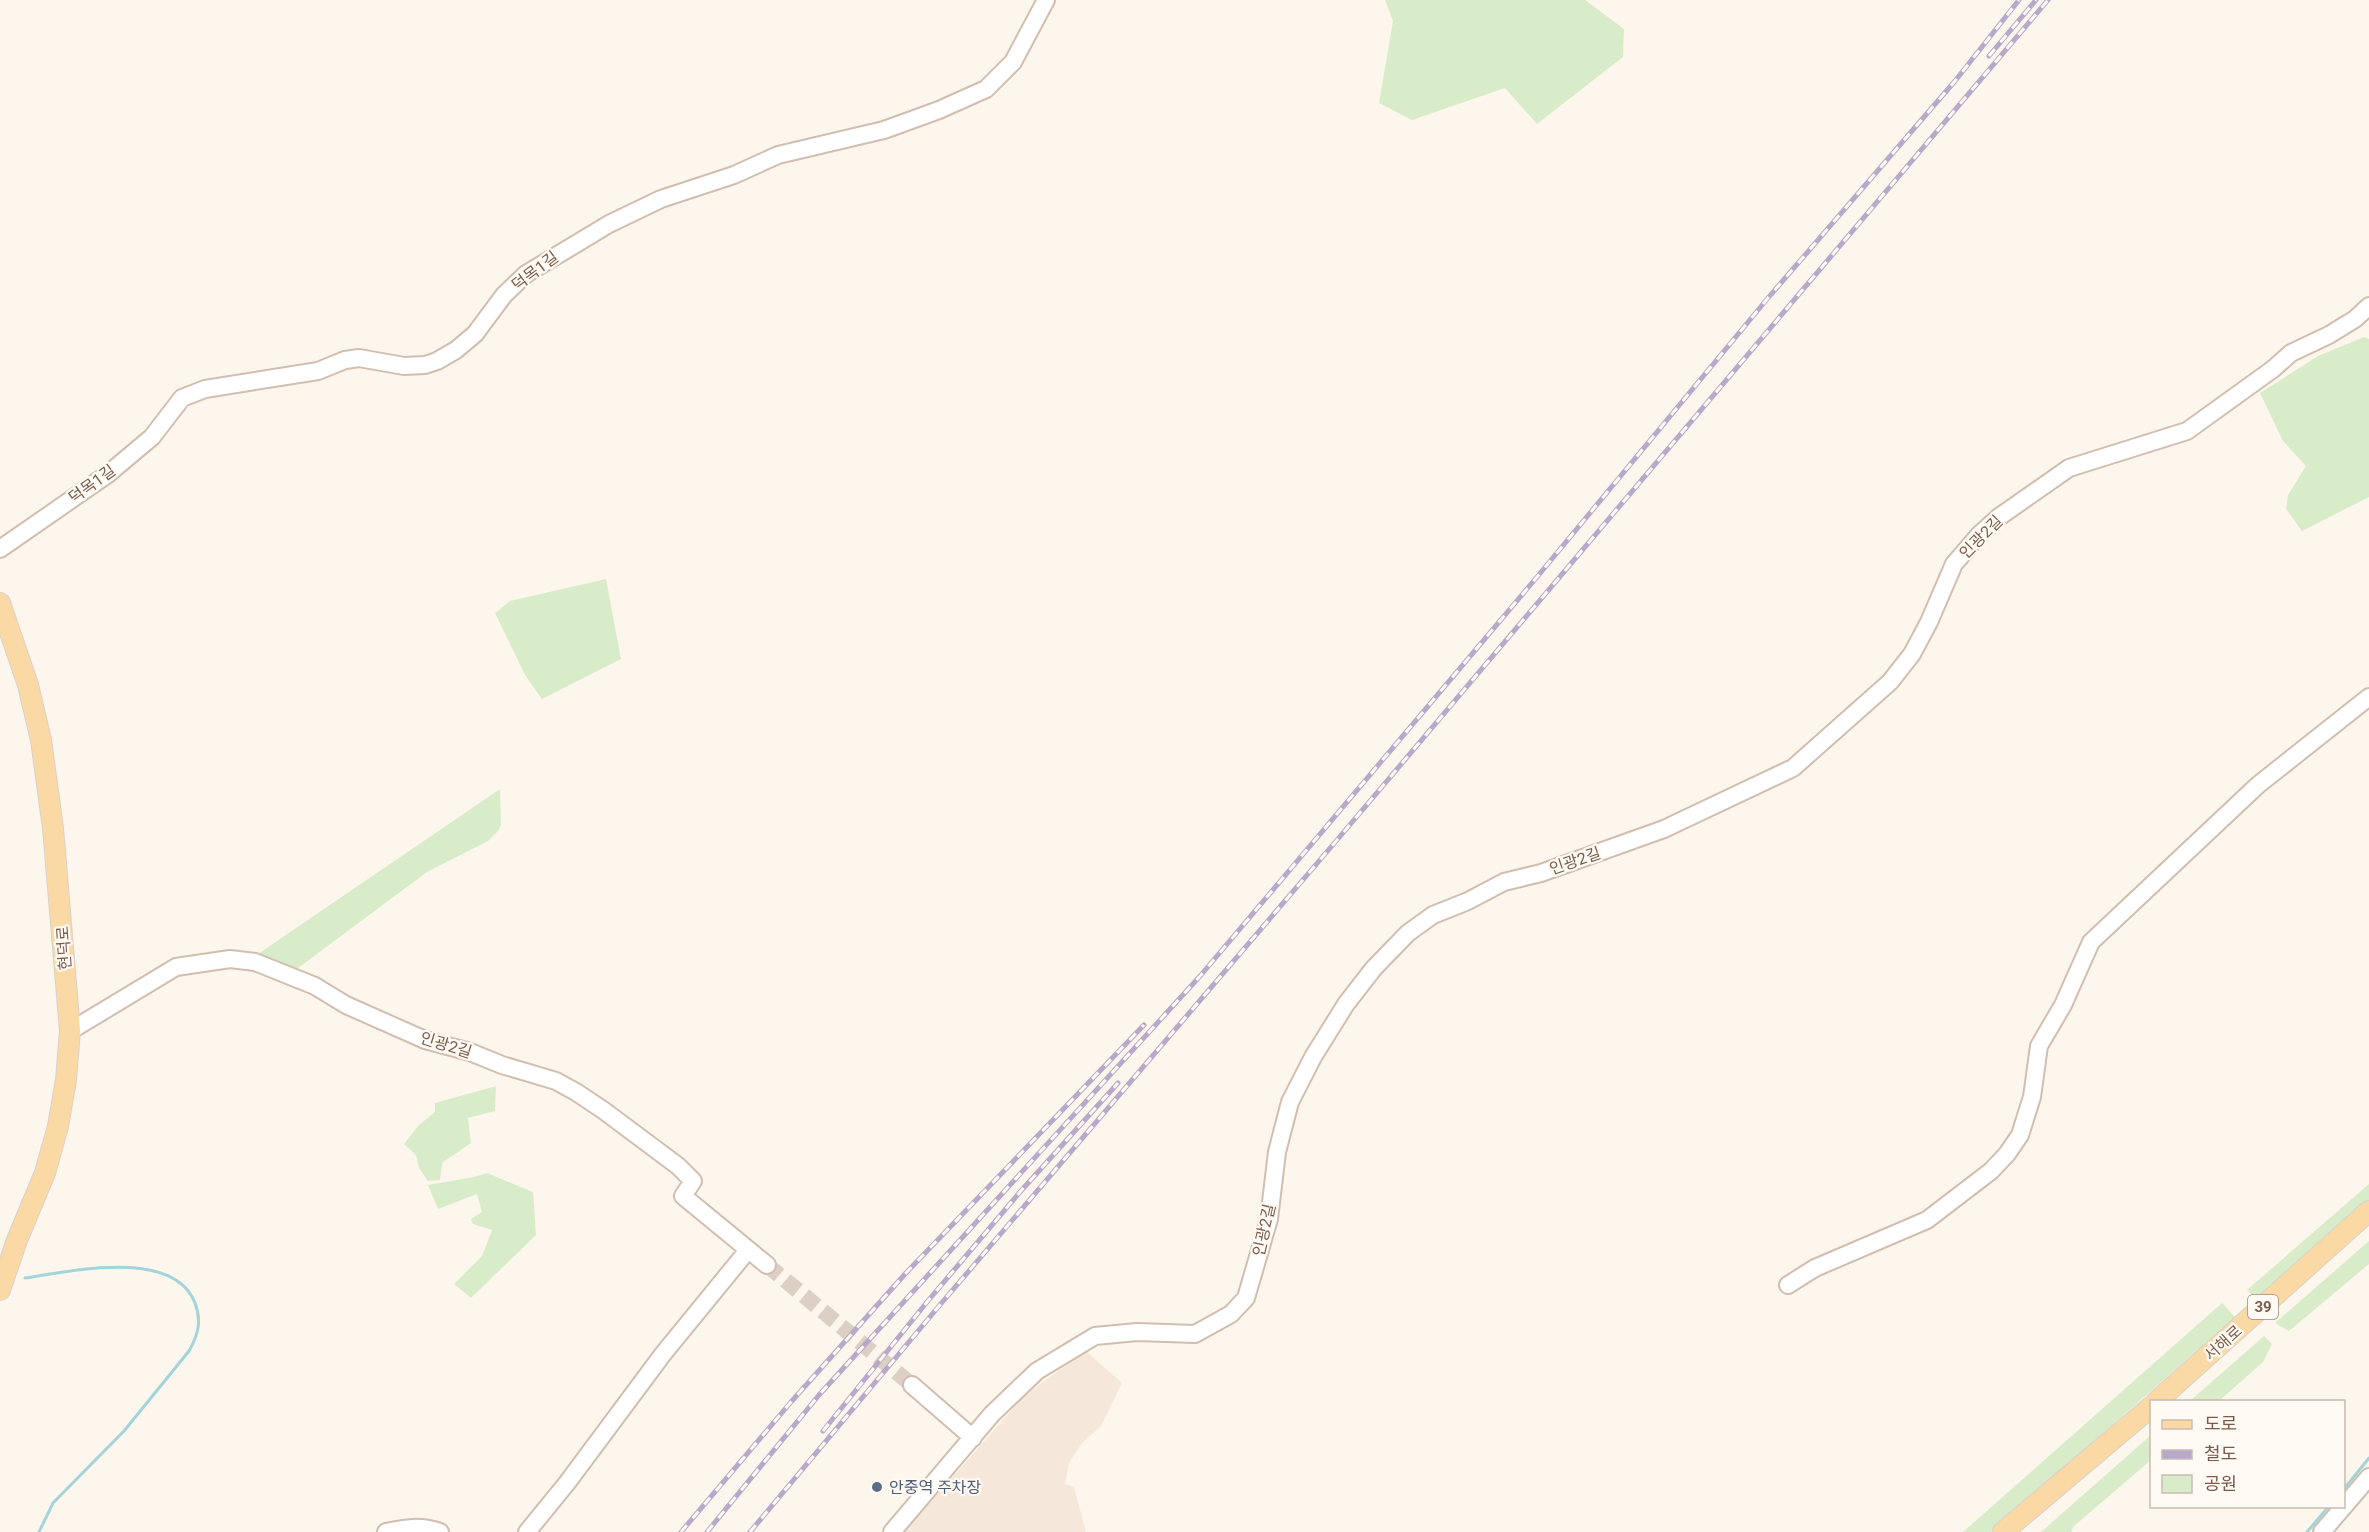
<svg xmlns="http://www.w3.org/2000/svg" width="2369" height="1532" viewBox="0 0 2369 1532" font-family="Roboto,'Noto Sans KR',sans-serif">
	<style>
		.residential { fill: #f5e8da }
		.green { fill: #d8ecc9 }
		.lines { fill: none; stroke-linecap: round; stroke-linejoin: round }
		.stream { stroke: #a5d3da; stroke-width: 3 }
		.minor-tunnel { stroke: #dcd0c4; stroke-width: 16; stroke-dasharray: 16 8; stroke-linecap: butt }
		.minor-casing { stroke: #d1beb0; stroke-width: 20 }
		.major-casing { stroke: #dad1cd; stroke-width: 22 }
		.minor { stroke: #fff; stroke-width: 16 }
		.major { stroke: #fbd9a5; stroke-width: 20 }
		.rail-casing { stroke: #b9a8c9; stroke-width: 5 }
		.rail { stroke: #fffaf3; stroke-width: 3; stroke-dasharray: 9; stroke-linecap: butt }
		.service-dot { fill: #5c6f8a; stroke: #fffaf3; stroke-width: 2 }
		.labels { text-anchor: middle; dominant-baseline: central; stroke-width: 4.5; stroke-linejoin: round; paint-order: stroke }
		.shield { fill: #fffaf3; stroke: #a28b7f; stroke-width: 1.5 }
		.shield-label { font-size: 15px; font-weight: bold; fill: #7a5c4d }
		.street-label { font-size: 16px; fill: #7a5c4d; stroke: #fffaf3 }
		.service-label { font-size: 16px; fill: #4e5e75; stroke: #fffaf3; text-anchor: start }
	</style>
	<rect width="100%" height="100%" fill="#fdf6ec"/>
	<path class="residential" d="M1086 1351 1122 1383 1101 1426 1082 1443 1069 1463 1065 1484 1074 1487 1086 1532H904L1025 1395Z"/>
	<path class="green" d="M1385 0H1585L1624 29 1623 57 1537 124 1505 88 1412 120 1379 103 1393 21Z
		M2364 337 2369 339V497L2302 531 2286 509 2288 495 2306 466 2283 441 2260 393 2318 356Z
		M606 579 621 659 542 699 525 675 495 613 510 601Z
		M500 789 501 825 498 831 488 841 427 872 298 968 281 966 255 956Z
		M496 1086 495 1111 468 1118 471 1143 442 1163 440 1180 428 1181 419 1168 416 1155 404 1144 419 1125 435 1112V1103Z
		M487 1173 533 1192 536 1235 471 1298 454 1284 482 1256 492 1230 473 1224 471 1219 482 1212 477 1194 438 1209 428 1185 474 1177Z
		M2369 1184V1200L2256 1299 2247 1290Z
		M2369 1241V1264L2289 1331 2275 1323Z
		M2222 1303 2235 1317 1991 1532H1963Z
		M2264 1336 2272 1344 2263 1362 2219 1401H2190Z
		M2151 1435V1460L2074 1526 2071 1532H2041Z"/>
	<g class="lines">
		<path class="stream" d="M25 1278C71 1271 174 1248 195 1303 202 1321 198 1335 189 1351L124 1431 53 1503 39 1532
			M2344 1489 2369 1458
			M2307 1532 2329 1506"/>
		<path class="minor-tunnel" d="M767 1265 912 1385"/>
		<g class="minor-casing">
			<path id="minor" d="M0 549 108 474 152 437 182 398 205 389 318 371 345 360 359 358 404 366 425 365 437 361 456 350 475 334 504 295 526 274 609 224 661 199 734 175 778 155 884 130 939 110 986 89 1013 62 1046 0
				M70 1031 176 967 230 959 255 962 315 986 346 1005 425 1040 470 1052 502 1065 556 1081 576 1092 603 1110 678 1166 693 1181 683 1196 767 1265
				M1788 1285 1815 1268 1927 1220 1991 1171 2007 1154 2020 1135 2032 1097 2039 1046 2063 1005 2091 942 2258 785 2369 697
				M912 1385 973 1438
				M386 1532C405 1528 421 1525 440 1532
				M527 1532 567 1483 663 1354 748 1250
				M892 1532 992 1414 1037 1371 1095 1336 1137 1332 1195 1334 1231 1314 1246 1298 1269 1219 1277 1152 1290 1102 1313 1057 1346 1004 1374 968 1408 933 1433 915 1468 901 1504 882 1541 873 1664 829 1793 768 1890 682 1912 654 1929 622 1954 564 1979 535 1999 517 2069 468 2187 431 2273 369 2291 353 2329 335 2355 319 2369 306
				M2322 1532 2369 1477"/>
		</g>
		<g class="major-casing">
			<path id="major" d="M0 603 28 685 41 740 53 828 70 1031 66 1080 58 1126 45 1173 17 1240 0 1290
				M2156 1402 2369 1211
				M2003 1532 2152 1406"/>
		</g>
		<use href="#minor" class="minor"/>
		<use href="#major" class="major"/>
		<g class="rail-casing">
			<path id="rail" d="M1989 56 2036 0
				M823 1431 927 1302 1020 1192 1118 1083
				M681 1532 791 1402 905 1274 1144 1025
				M707 1532 819 1395 1201 975 1537 577 1768 298 1955 81 2019 0
				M750 1532 939 1306 1337 840 2048 0"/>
		</g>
		<use href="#rail" class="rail"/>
	</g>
	<circle class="service-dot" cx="877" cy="1487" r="6"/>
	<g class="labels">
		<rect class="shield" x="2248" y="1295" width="30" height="24" rx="4.5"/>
		<g class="shield-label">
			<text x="2263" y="1307">39</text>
		</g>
		<g class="street-label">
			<text transform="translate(535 271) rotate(-37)">덕목1길</text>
			<text transform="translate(92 484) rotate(-36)">덕목1길</text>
			<text transform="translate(1981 537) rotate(-45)">인광2길</text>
			<text transform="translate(1575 861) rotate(-19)">인광2길</text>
			<text transform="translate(64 948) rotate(-94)">현덕로</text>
			<text transform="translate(446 1045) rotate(17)">인광2길</text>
			<text transform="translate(1264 1230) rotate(-77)">인광2길</text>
			<text transform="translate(2223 1343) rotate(-42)">서해로</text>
		</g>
		<g class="service-label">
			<text x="889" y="1487">안중역 주차장</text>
		</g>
	</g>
	<rect x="2150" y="1400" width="195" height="108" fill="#fffaf3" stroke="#cabbb1" stroke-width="1.5"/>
	<rect x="2162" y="1420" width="30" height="9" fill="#fbd9a5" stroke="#cabbb1" stroke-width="1.5"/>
	<text x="2204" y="1430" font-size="18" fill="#7a5c4d">도로</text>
	<rect x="2162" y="1450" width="30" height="9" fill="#b9a8c9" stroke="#cabbb1" stroke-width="1.5"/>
	<text x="2204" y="1460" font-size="18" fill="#7a5c4d">철도</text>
	<rect x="2162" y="1475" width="30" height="18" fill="#d8ecc9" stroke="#cabbb1" stroke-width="1.5"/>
	<text x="2204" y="1490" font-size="18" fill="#7a5c4d">공원</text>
</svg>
